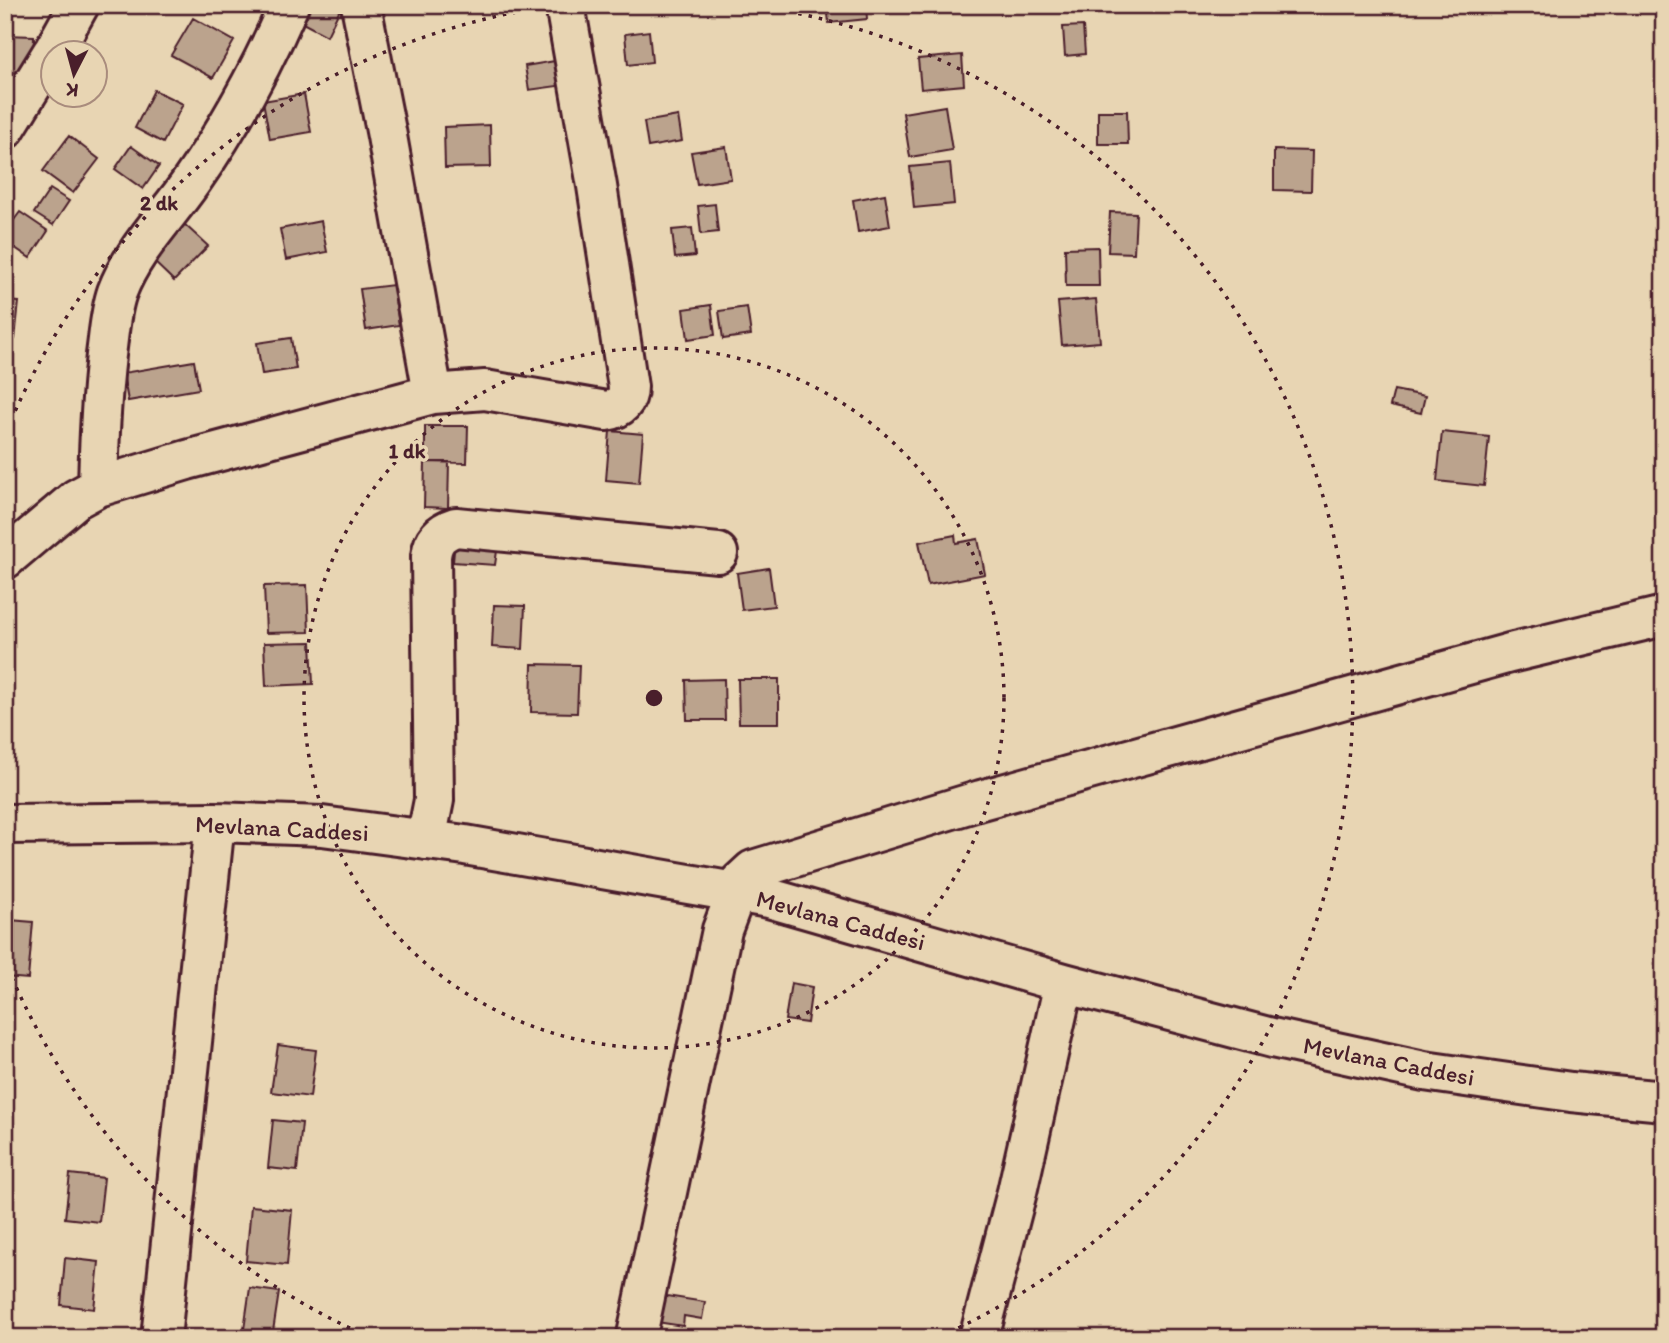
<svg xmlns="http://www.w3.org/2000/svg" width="1669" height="1343" viewBox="0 0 1669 1343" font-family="Itim,sans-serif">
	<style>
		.building { fill: #bba38d; stroke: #4a1f2b; stroke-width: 2 }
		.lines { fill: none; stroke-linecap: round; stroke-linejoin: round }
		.minor-casing { stroke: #4a1f2b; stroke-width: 44 }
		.minor { stroke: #e8d5b3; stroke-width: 38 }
		.ring { fill: none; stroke: #4a1f2b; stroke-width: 3.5; stroke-dasharray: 3.5 7 }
		.labels { text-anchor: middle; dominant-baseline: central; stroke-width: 7; stroke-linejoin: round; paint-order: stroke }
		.street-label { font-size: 24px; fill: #4a1f2b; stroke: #e8d5b3 }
		.centre { fill: #4a1f2b; stroke: #e8d5b3; stroke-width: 3.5 }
		.ring-label { font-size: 21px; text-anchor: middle; font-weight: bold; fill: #4a1f2b; stroke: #e8d5b3; stroke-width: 7; stroke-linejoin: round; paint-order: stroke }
	</style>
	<rect width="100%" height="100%" fill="#e8d5b3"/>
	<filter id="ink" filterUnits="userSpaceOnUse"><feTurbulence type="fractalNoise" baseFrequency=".0143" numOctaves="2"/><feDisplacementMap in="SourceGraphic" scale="14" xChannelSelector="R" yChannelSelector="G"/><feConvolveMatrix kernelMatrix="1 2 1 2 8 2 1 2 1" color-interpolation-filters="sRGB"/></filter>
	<g filter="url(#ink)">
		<path class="building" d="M304 5H342L327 36 297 20Z
			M827 5H866L867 19 829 23Z
			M193 18 234 41 213 78 171 55Z
			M1083 26 1085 54 1065 56 1063 27Z
			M649 31 652 62 628 65 625 34Z
			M5 35 34 36 33 74 5 73Z
			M962 55 964 85 921 89 918 59Z
			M561 60 565 85 529 90 525 66Z
			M154 90 183 104 163 143 135 128Z
			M304 94 311 132 270 139 263 101Z
			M945 106 952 150 910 157 903 113Z
			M1098 111H1127L1128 144H1098Z
			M678 116 682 141 648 147 644 122Z
			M490 125 491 167 445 168 444 127Z
			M69 136 99 159 73 193 43 171Z
			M131 146 159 166 143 189 115 169Z
			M726 147 731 179 697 184 691 152Z
			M1274 150 1312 151 1311 191 1274 190Z
			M950 163 954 204 914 208 910 167Z
			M50 189 69 201 53 225 34 213Z
			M885 194 890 226 858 232 853 200Z
			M715 204 718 232 701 234 698 206Z
			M20 212 48 231 30 258 5 241V232Z
			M1110 212 1136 213 1134 253 1108 252Z
			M321 221 327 252 286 260 280 229Z
			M183 223 208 246 174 281 150 258Z
			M692 228 695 256 675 258 672 230Z
			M1098 247 1099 286H1066L1065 248Z
			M393 285 399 325 366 330 360 289Z
			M1096 299 1100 342 1062 345 1058 302Z
			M5 301 19 302 15 339 5 338Z
			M711 305 715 335 688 339 684 309Z
			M747 307 751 335 723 339 719 311Z
			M291 338 296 369 262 374 257 343Z
			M194 361 199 389 128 401 123 373Z
			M1394 390 1425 396 1421 413 1390 406Z
			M425 426H468L467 463 425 462Z
			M610 431 643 434 639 483 606 480Z
			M1442 432 1489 437 1484 486 1437 481Z
			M425 462H449L448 508 424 507Z
			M955 535 956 543 978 539 985 574 928 585 919 542Z
			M455 540 498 544 495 565 453 562Z
			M769 568 774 606 742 610 737 573Z
			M307 585 309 632 266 633 264 586Z
			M494 605 525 606 523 649 492 647Z
			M311 642 313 684 266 686 264 643Z
			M532 664 579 665 577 713 531 712Z
			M724 679 725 720H687L686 680Z
			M738 679H779V723H739Z
			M10 920 33 922 28 979 5 977Z
			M791 983 812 987 807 1023 785 1020Z
			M278 1045 316 1050 310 1097 271 1092Z
			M273 1120 302 1123 297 1171 268 1168Z
			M70 1174 104 1178 99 1222 65 1218Z
			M251 1206 292 1210 287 1265 246 1261Z
			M65 1258 99 1262 94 1309 61 1305Z
			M250 1288 279 1292 272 1338 243 1336Z
			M654 1294 705 1302 702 1319 684 1316 683 1326 650 1321Z"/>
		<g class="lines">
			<g class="minor-casing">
				<path id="minor" d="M361 5 387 136 433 394
					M53 52 79 5
					M5 129 52 53
					M98 487C99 443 101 399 106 355 109 334 110 312 117 292 133 250 166 218 191 182 230 126 262 67 289 5
					M5 559 76 499 98 487 187 460 433 394 485 390 606 411C620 409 628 401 628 387L597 186 565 5
					M5 824 215 822 322 826 465 845 769 898 1064 983 1272 1038 1424 1071 1571 1092 1664 1101
					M426 840 434 800 431 556C433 540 440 532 456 527L718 553
					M637 1335 722 930 740 882 753 870 981 800 1510 653 1664 616
					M161 1338 215 822
					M979 1338 1017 1192 1064 983"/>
			</g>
			<use href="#minor" class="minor"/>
		</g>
	</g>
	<g class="ring">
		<circle cx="654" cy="698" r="350"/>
		<path d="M369 1337A700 700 0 0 1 7 966M7 430A700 700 0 0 1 551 6M757 6A700 700 0 0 1 939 1337"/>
	</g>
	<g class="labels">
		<g class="street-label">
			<text transform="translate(282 828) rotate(3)">Mevlana Caddesi</text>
			<text transform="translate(841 920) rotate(15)">Mevlana Caddesi</text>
			<text transform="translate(1389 1061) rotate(11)">Mevlana Caddesi</text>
		</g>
	</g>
	<circle cx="654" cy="698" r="10" class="centre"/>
	<g class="ring-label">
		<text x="159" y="210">2 dk</text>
		<text x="407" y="458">1 dk</text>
	</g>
	<rect width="1669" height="1343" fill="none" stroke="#e8d5b3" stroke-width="28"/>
	<rect x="14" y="14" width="1641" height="1315" fill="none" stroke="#4a1f2b" stroke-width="2.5" filter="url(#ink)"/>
	<g transform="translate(74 74) rotate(186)"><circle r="33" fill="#e8d5b3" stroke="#a98c7d" stroke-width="2"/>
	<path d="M0-5L12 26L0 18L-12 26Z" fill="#4a1f2b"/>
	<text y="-10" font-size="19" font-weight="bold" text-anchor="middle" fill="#4a1f2b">K</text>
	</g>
</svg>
